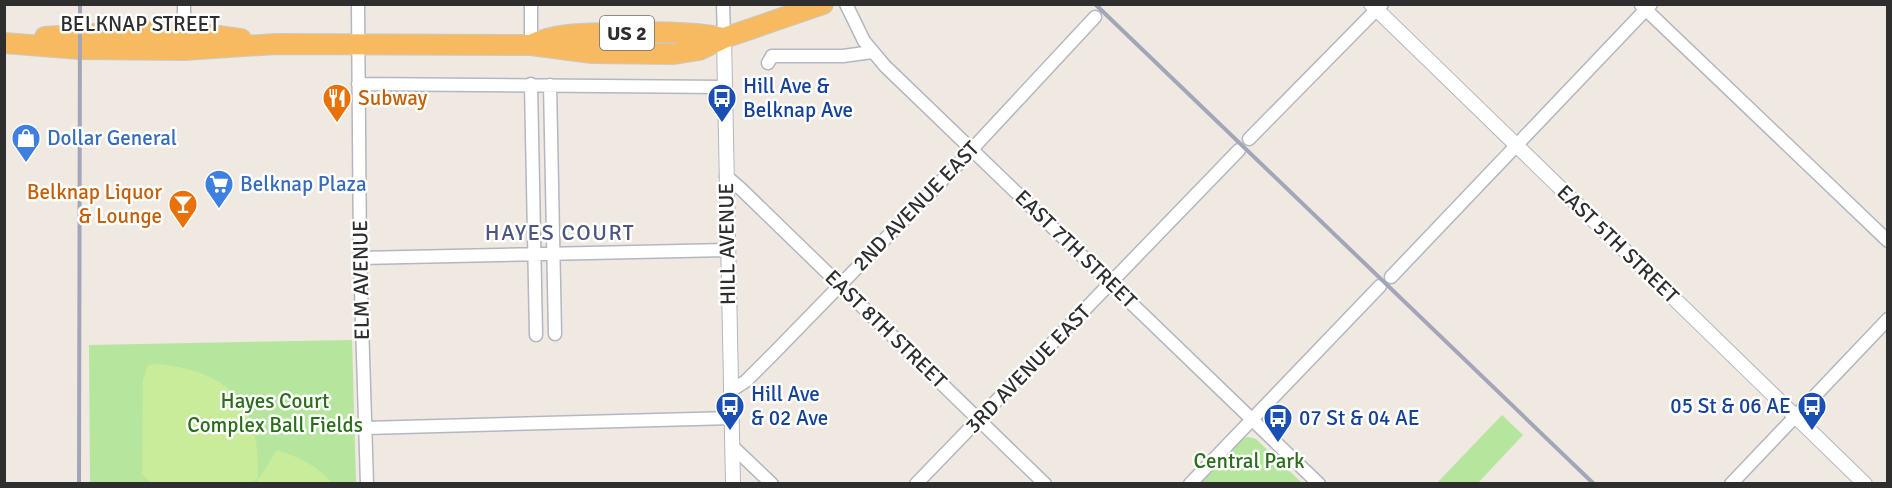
<svg xmlns="http://www.w3.org/2000/svg" width="1892" height="488" viewBox="0 0 1892 488" font-family="Signika,sans-serif">
	<style>
		.park { fill: #b6e59e }
		.pitch { fill: #c9ec9a }
		.lines { fill: none; stroke-linecap: round; stroke-linejoin: round }
		.minor-casing { stroke: #b4b7c1; stroke-width: 15 }
		.tertiary-casing { stroke: #b4b7c1; stroke-width: 16 }
		.trunk-casing { stroke: #c9c9c9; stroke-width: 22 }
		.minor { stroke: #fff; stroke-width: 12 }
		.tertiary { stroke: #fff; stroke-width: 14 }
		.trunk { stroke: #f8ba60; stroke-width: 20 }
		.rail { stroke: #a3a6b8; stroke-width: 4 }
		.labels { text-anchor: middle; dominant-baseline: central; stroke-width: 5; stroke-linejoin: round; paint-order: stroke }
		.shield { fill: #fff; stroke: #6d6d6d; stroke-width: 1.5 }
		.shield-label { font-size: 20px; font-weight: bold; fill: #2e2e2e }
		.street-label { font-size: 21px; fill: #2e2e2e; stroke: #fff }
		.transit-label { font-size: 21px; fill: #164399; stroke: #fff; text-anchor: start }
		.food-label { font-size: 21px; fill: #c56008; stroke: #fff; text-anchor: start }
		.shop-label { font-size: 21px; fill: #366cbe; stroke: #fff; text-anchor: start }
		.park-label { font-size: 21px; fill: #2c6e1b; stroke: #fff }
		.neighbourhood-label { font-size: 22px; letter-spacing: 1.5px; fill: #4d5680; stroke: #fff }
	</style>
	<rect width="100%" height="100%" fill="#efe9e1"/>
	<path class="park" d="M352 340 356 483H90L89 345Z
		M1502 415 1523 435 1478 483H1437Z
		M1248 437 1256 439 1302 483 1197 484 1241 439Z"/>
	<path class="pitch" d="M157 364C231 371 260 405 258 478L250 483 150 482 142 474 143 380 148 365Z
		M277 450C299 457 318 466 332 483H256Z"/>
	<g class="lines">
		<g class="minor-casing">
			<path id="minor" d="M358 4 360 258 367 484
				M531 4V45
				M723 4 724 38
				M846 4 864 41 885 66 1319 484
				M1641 5 1888 241
				M184 39V4
				M768 63 772 56H843L872 52
				M358 84 724 87
				M531 84 536 335
				M550 85 555 334
				M1249 139 1382 4
				M726 176 741 189 1045 484
				M360 258 727 250
				M1391 277 1651 4
				M732 390 746 381 774 353 961 161 1095 17
				M366 428 732 418
				M732 446 772 484
				M916 484 1239 150
				M1190 484 1380 286
				M1731 484 1888 319"/>
		</g>
		<g class="tertiary-casing">
			<path id="tertiary" d="M1371 4 1865 484
				M724 38 733 484"/>
		</g>
		<g class="trunk-casing">
			<path id="trunk" d="M45 37C109 32 177 29 241 39
				M4 43 80 49 184 50 276 44 531 45 592 53 674 54 699 50 724 38 823 4
				M533 44C559 32 588 34 616 33 653 32 688 31 724 38"/>
		</g>
		<use href="#minor" class="minor"/>
		<use href="#tertiary" class="tertiary"/>
		<use href="#trunk" class="trunk"/>
		<path class="rail" d="M1095 4 1594 484
			M79 484 80 4"/>
	</g>
	<defs>
		<g id="restaurant-pin" transform="scale(1.5)"><path d="M0 17L-7.5 6A9.5 9.5 0 1 1 7.5 6Z" fill="#e8710a" stroke="#fff"/><path d="M-5-6h1v4h1v-4h1v4h1v-4h1v5L-1.5 .5V6h-2V.5L-5-1ZM5-6V6H3V1.5H1.5Q1.5-4 5-6Z" fill="#fff"/></g>
		<g id="bus-pin" transform="scale(1.5)"><path d="M0 17L-7.5 6A9.5 9.5 0 1 1 7.5 6Z" fill="#1a4fb4" stroke="#fff"/><path d="M-5-6H5V4H4V6H2V4H-2V6H-4V4H-5ZM-3.5-4V0h7V-4ZM-3.5 1.2v1.5H-2V1.2ZM2 1.2v1.5H3.5V1.2Z" fill="#fff"/></g>
		<g id="shop-pin" transform="scale(1.5)"><path d="M0 17L-7.5 6A9.5 9.5 0 1 1 7.5 6Z" fill="#3f7fe0" stroke="#fff"/><path d="M-5-2.5h2.3a2.7 3.5 0 0 1 5.4 0H5L5.5 6h-11ZM-1.5-2.5h3a1.5 2.3 0 0 0-3 0Z" fill="#fff"/></g>
		<g id="supermarket-pin" transform="scale(1.5)"><path d="M0 17L-7.5 6A9.5 9.5 0 1 1 7.5 6Z" fill="#3f7fe0" stroke="#fff"/><path d="M-6-5.5h2.5l.6 2H6L4.5 2H-2.5L-4.4-4H-6ZM-1.5 3.2a1.3 1.3 0 1 0 .1 0ZM3 3.2a1.3 1.3 0 1 0 .1 0Z" fill="#fff"/></g>
		<g id="bar-pin" transform="scale(1.5)"><path d="M0 17L-7.5 6A9.5 9.5 0 1 1 7.5 6Z" fill="#e8710a" stroke="#fff"/><path d="M-6-5H6L.8 .8V4.5H3.5V6h-7V4.5H-.8V.8Z" fill="#fff"/></g>
	</defs>
	<g fill-rule="evenodd">
		<use href="#restaurant-pin" x="337" y="98"/>
		<use href="#bus-pin" x="722" y="98"/>
		<use href="#shop-pin" x="26" y="138"/>
		<use href="#supermarket-pin" x="219" y="184"/>
		<use href="#bar-pin" x="183" y="204"/>
		<use href="#bus-pin" x="730" y="406"/>
		<use href="#bus-pin" x="1812" y="406"/>
		<use href="#bus-pin" x="1278" y="418"/>
	</g>
	<g class="labels">
		<rect class="shield" x="600" y="16" width="54" height="34" rx="4.5"/>
		<g class="shield-label">
			<text x="627" y="33">US 2</text>
		</g>
		<g class="street-label">
			<text x="140" y="24">BELKNAP STREET</text>
			<text transform="translate(916 206) rotate(-46)">2ND AVENUE EAST</text>
			<text transform="translate(727 244) rotate(-91)">HILL AVENUE</text>
			<text transform="translate(1618 244) rotate(44)">EAST 5TH STREET</text>
			<text transform="translate(1076 249) rotate(44)">EAST 7TH STREET</text>
			<text transform="translate(361 280) rotate(-91)">ELM AVENUE</text>
			<text transform="translate(886 329) rotate(44)">EAST 8TH STREET</text>
			<text transform="translate(1028 369) rotate(-46)">3RD AVENUE EAST</text>
		</g>
		<g class="transit-label">
			<text x="743" y="86">Hill Ave &amp;<tspan x="743" dy="24">Belknap Ave</tspan></text>
			<text x="751" y="394">Hill Ave<tspan x="751" dy="24">&amp; 02 Ave</tspan></text>
			<text x="1791" y="406" text-anchor="end">05 St &amp; 06 AE</text>
			<text x="1299" y="418">07 St &amp; 04 AE</text>
		</g>
		<g class="food-label">
			<text x="358" y="98">Subway</text>
			<text x="162" y="192" text-anchor="end">Belknap Liquor<tspan x="162" dy="24">&amp; Lounge</tspan></text>
		</g>
		<g class="shop-label">
			<text x="47" y="138">Dollar General</text>
			<text x="240" y="184">Belknap Plaza</text>
		</g>
		<g class="park-label">
			<text x="275" y="401">Hayes Court<tspan x="275" dy="24">Complex Ball Fields</tspan></text>
			<text x="1249" y="461">Central Park</text>
		</g>
		<g class="neighbourhood-label">
			<text x="560" y="232">HAYES COURT</text>
		</g>
	</g>
	<rect width="1892" height="488" fill="none" stroke="#2e2e2e" stroke-width="12"/>
</svg>
